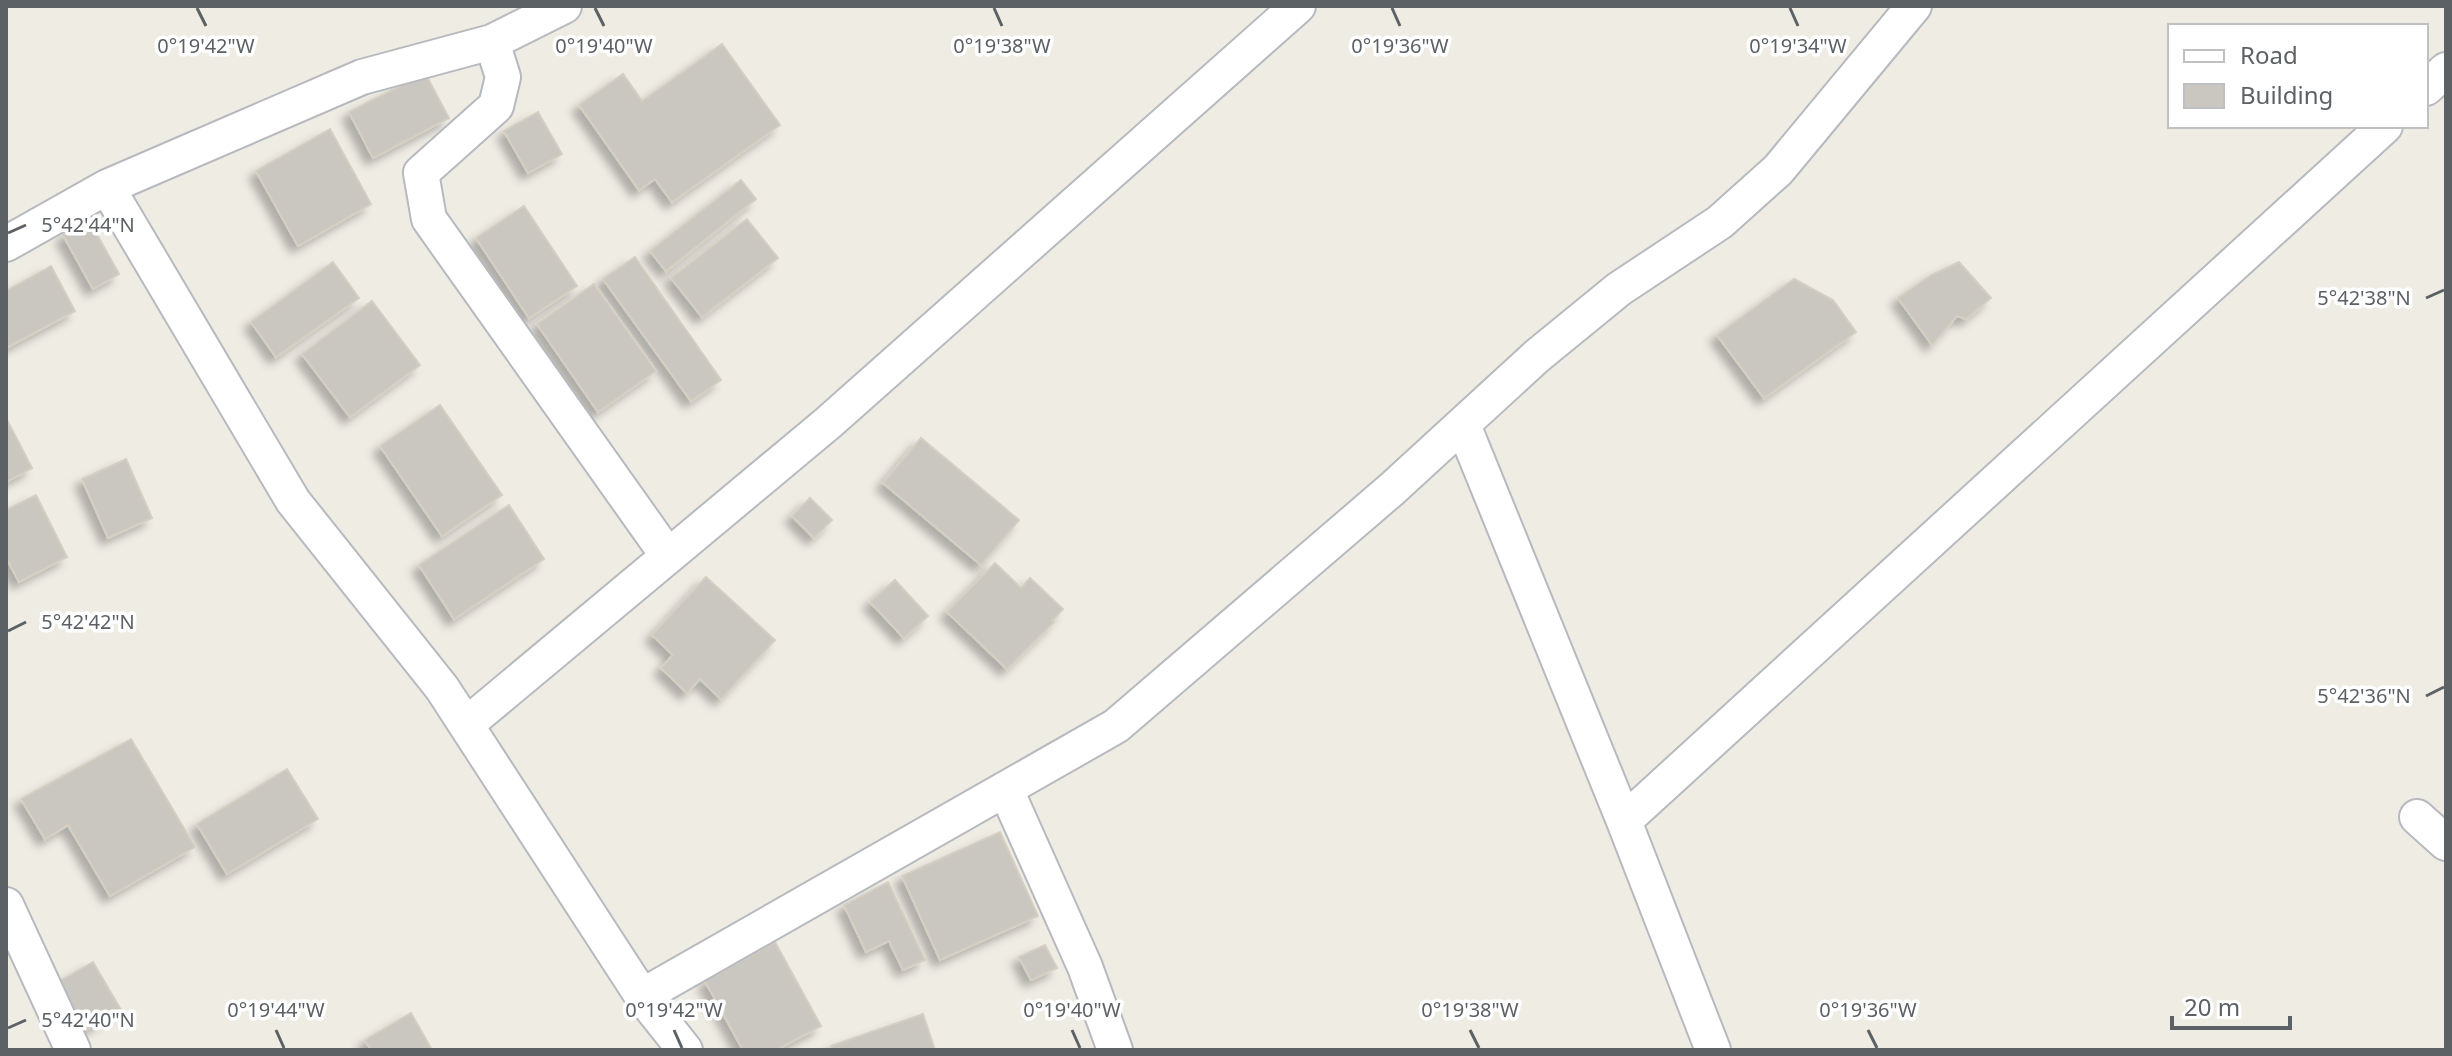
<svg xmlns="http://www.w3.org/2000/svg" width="2452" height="1056" viewBox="0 0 2452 1056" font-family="'Noto Sans',sans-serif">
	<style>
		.building { fill: #cac7c1; stroke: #d5cec2; stroke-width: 2; filter: url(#shadow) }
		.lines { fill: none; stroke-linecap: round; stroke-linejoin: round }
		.minor-casing { stroke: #b6babf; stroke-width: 38 }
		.minor { stroke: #fff; stroke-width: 34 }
		.ticks { fill: none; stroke: #5c6165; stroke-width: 3 }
		.ticks-label { font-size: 20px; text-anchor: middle; fill: #5c6165; stroke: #fff; stroke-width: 7; stroke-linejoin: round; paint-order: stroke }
	</style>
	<defs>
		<filter id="shadow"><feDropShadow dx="-7" dy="7" stdDeviation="4" flood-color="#0004"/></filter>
	</defs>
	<rect width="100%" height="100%" fill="#efece4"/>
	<path class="building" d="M722 44 780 125 672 202 655 179 639 190 579 105 623 74 642 101Z
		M425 73 449 118 373 158 349 112Z
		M538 112 562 154 528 173 504 131Z
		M330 129 371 204 298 246 256 171Z
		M741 180 756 199 666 271 650 251Z
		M524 206 577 286 529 318 476 238Z
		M747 219 778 258 702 317 671 278Z
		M89 220 119 274 93 289 63 235Z
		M635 257 721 380 691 401 603 279Z
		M333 262 359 298 276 357 251 322Z
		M1959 262 1991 298 1966 319 1957 316 1932 345 1898 298 1931 275Z
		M51 266 75 311 6 348V291Z
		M1794 279 1833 300 1856 332 1764 398 1717 335Z
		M594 284 656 371 598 412 537 324Z
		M372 301 420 365 350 417 302 354Z
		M440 405 502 495 442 536 380 446Z
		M6 418 32 468 6 482Z
		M921 438 1019 520 981 565 883 483Z
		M126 459 152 518 108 538 82 479Z
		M36 495 67 557 19 582 6 557V510Z
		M810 498 832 520 814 538 792 516Z
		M509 505 544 559 454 619 419 565Z
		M995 563 1021 588 1030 578 1063 609 1052 621 1054 622 1007 669 947 612Z
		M706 577 775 640 721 699 700 679 687 693 661 668 673 655 652 635Z
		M895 580 928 616 904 638 870 602Z
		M131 739 195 847 110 896 68 825 45 839 21 799Z
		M287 769 318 819 227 874 197 824Z
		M1000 832 1038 916 940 960 902 876Z
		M888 882 925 960 903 970 889 941 866 952 844 905Z
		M775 942 821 1026 776 1050H743L705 981Z
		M1045 945 1057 968 1031 980 1019 957Z
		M93 962 121 1010 86 1030 58 982Z
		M411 1013 432 1050H371L365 1040Z
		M923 1014 935 1050H832L831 1046Z"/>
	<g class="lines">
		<g class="minor-casing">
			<path id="minor" d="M492 42 503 77 496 106 421 173 429 219 668 556
				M2426 88 2446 70
				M107 187 362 77 492 42 564 6
				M6 244 107 187 293 501 442 688 642 996 685 1050
				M1463 425 1624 821 1713 1050
				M467 724 828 423 1298 6
				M1006 790 1085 967 1115 1050
				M2417 817 2446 843
				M1624 821 2385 126
				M6 905 73 1050
				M642 996 1116 726 1392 489 1537 356 1619 289 1720 222 1778 170 1914 6"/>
		</g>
		<use href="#minor" class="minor"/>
	</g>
	<path class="ticks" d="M197 8 206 26M595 8 604 26M994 8 1002 26M1392 8 1400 26M1790 8 1798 26M8 233 26 225M2426 298 2444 290M8 631 26 622M2426 696 2444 687M8 1028 26 1020M276 1030 284 1048M674 1030 682 1048M1072 1030 1080 1048M1470 1030 1479 1048M1868 1030 1877 1048"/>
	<g class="ticks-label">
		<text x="604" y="53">0°19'40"W</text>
		<text x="1002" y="53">0°19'38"W</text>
		<text x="1798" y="53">0°19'34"W</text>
		<text x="206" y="53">0°19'42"W</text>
		<text x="1400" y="53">0°19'36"W</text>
		<text x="88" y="232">5°42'44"N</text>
		<text x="2364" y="305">5°42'38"N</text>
		<text x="88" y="629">5°42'42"N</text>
		<text x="2364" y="703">5°42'36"N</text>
		<text x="276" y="1017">0°19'44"W</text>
		<text x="674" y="1017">0°19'42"W</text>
		<text x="1868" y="1017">0°19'36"W</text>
		<text x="1072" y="1017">0°19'40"W</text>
		<text x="1470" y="1017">0°19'38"W</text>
		<text x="88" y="1027">5°42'40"N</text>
	</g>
	<rect width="2452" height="1056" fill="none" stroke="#5c6165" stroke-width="16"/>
	<rect x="2168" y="24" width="260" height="104" fill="#ffffff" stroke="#bec0c1" stroke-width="2"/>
	<rect x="2184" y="50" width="40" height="12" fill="#ffffff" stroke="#bec0c1" stroke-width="2"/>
	<text x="2240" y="64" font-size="24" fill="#5c6165">Road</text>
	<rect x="2184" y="84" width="40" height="24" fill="#cac7c1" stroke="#bec0c1" stroke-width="2"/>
	<text x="2240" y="104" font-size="24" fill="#5c6165">Building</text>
	<path d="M2172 1016v12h118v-12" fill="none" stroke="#5c6165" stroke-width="4"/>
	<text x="2184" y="1016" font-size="24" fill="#5c6165" stroke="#ffffff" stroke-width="6" paint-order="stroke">20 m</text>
</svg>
